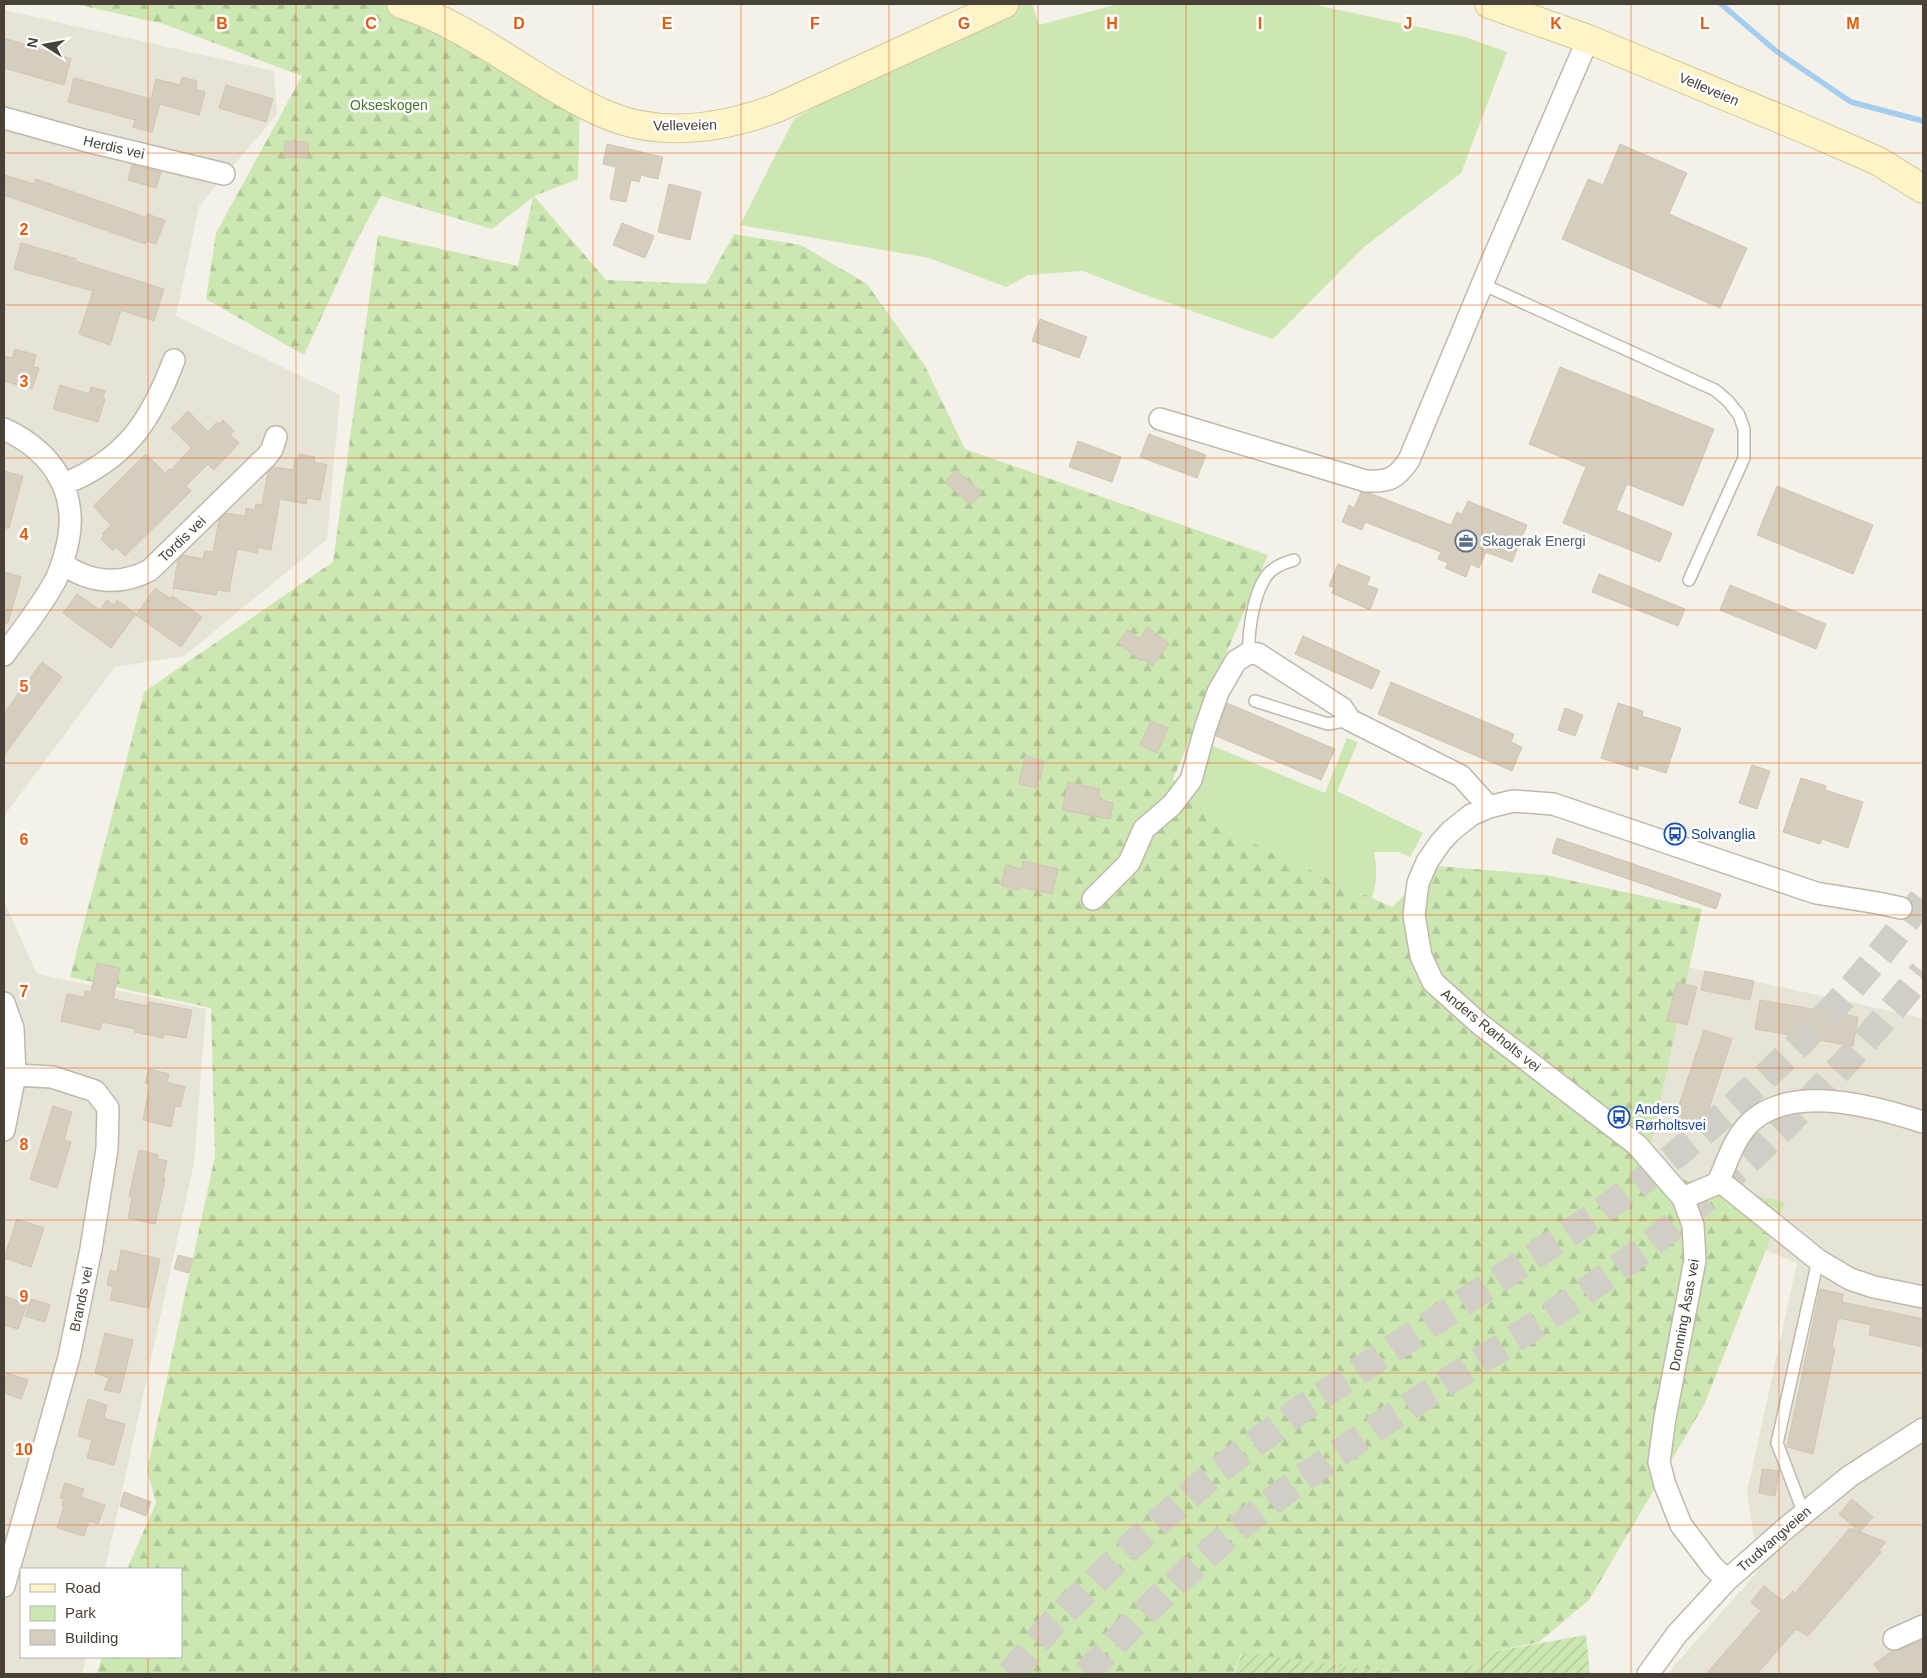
<svg xmlns="http://www.w3.org/2000/svg" width="1927" height="1678" viewBox="0 0 1927 1678" font-family="Arial,sans-serif">
	<style>
		.residential { fill: #e7e3d6 }
		.green { fill: #cce7b1 }
		.forest { fill: url(#forest-firs) }
		.garden { fill: url(#garden-furrows) }
		.lines { fill: none; stroke-linecap: round; stroke-linejoin: round }
		.stream { stroke: #a5cdef; stroke-width: 5.5 }
		.building { fill: #d5cdbd; stroke: #d0c5b1 }
		.primary-tunnel { stroke: #d1cec5; stroke-width: 28; stroke-dasharray: 28 14; stroke-linecap: butt }
		.service-casing { stroke: #bfb9aa; stroke-width: 14 }
		.minor-casing { stroke: #bfb9aa; stroke-width: 24 }
		.secondary-casing { stroke: #d3c698; stroke-width: 30 }
		.service { stroke: #fff; stroke-width: 11 }
		.minor { stroke: #fff; stroke-width: 21 }
		.secondary { stroke: #fef4c8; stroke-width: 28 }
		.grid { fill: none; stroke: #e8590c; stroke-width: 1; stroke-opacity: 0.55 }
		.labels { text-anchor: middle; dominant-baseline: central; stroke-width: 5; stroke-linejoin: round; paint-order: stroke }
		.street-label { font-size: 14px; fill: #474137; stroke: #fff }
		.park-label { font-size: 14px; fill: #43782a; stroke: #fff }
		.service-label { font-size: 14px; fill: #4e5e75; stroke: #fff; text-anchor: start }
		.transit-label { font-size: 14px; fill: #164399; stroke: #fff; text-anchor: start }
		.grid-label { font-size: 16px; text-anchor: middle; font-weight: bold; fill: #e8590c; stroke: #fff; stroke-width: 5; stroke-linejoin: round; paint-order: stroke }
	</style>
	<defs>
		<pattern id="forest-firs" width="22" height="20" patternUnits="userSpaceOnUse" patternTransform="scale(1.25)"><rect width="22" height="20" fill="#cce7b1"/><path d="M5 1l3.5 6h-7zM16 11l3.5 6h-7z" fill="#b1c799"/></pattern>
		<pattern id="garden-furrows" width="10" height="10" patternUnits="userSpaceOnUse" patternTransform="scale(1.25)"><rect width="10" height="10" fill="#cce7b1"/><path d="M-1 1l2-2M0 10L10 0M9 11l2-2" fill="none" stroke="#b1c799"/></pattern>
	</defs>
	<rect width="100%" height="100%" fill="#f4f1e8"/>
	<path class="residential" d="M4 10 274 71 277 114 199 206 176 316 340 395 327 539 184 656 115 667 4 816Z
		M4 901 37 974 206 1009 194 1163 105 1569H21V1657H86L82 1674H4Z
		M1669 963 1923 1018V1674H1667L1759 1570 1747 1492 1797 1263 1616 1189Z"/>
	<path class="green" d="M1005 4H1032L1039 25 1119 4 1316 5 1465 37 1507 52 1461 173 1364 247 1273 339 1137 292 1083 271 1028 275 1006 287 929 258 740 225 794 119 949 28Z
		M1347 738 1358 742 1337 791 1423 833 1410 857 1399 852H1374C1377 866 1377 883 1372 898L1228 832 1192 798 1206 743 1325 793Z"/>
	<path class="forest" d="M75 4H392L580 102 578 179 534 196 606 280 706 284 734 234 801 245 867 284 924 364 965 449 1268 555 1173 779 1228 832 1392 907 1436 866 1546 875 1702 909 1645 1171 1785 1202 1704 1405 1589 1600 1539 1642 1490 1652 1460 1674H1404L1241 1654 1233 1674H97L102 1657H181V1569H127L156 1503 147 1470 215 1156 211 1008 70 977 144 692 333 562 378 235 518 266 533 197 492 229 381 196 359 236 304 355 206 299 216 233 302 76 164 24Z"/>
	<path class="garden" d="M1586 1635 1590 1674H1460L1490 1652Z
		M1242 1653 1405 1674H1234Z"/>
	<g class="lines">
		<path class="stream" d="M1721 4 1776 51 1851 102 1923 121"/>
	</g>
	<path class="building" d="M4 38 71 59 64 85 4 68Z
		M182 77 197 81 196 89 205 92 199 115 160 104 152 132 133 127 135 120 68 102 74 78 151 99 156 79 180 85Z
		M226 85 273 99 266 122 219 108Z
		M285 141 308 142V158L284 157Z
		M607 144 663 157 658 179 641 175 639 182 631 180 626 202 610 199 616 167 603 164Z
		M1620 144 1687 173 1669 214 1747 248 1720 308 1562 239 1588 179 1603 185Z
		M132 165 161 172 156 188 128 180Z
		M4 175 34 184 36 179 145 217 147 214 165 220 156 244 146 241 145 244 4 195Z
		M669 184 701 192 690 240 658 232Z
		M622 223 654 236 645 258 613 245Z
		M21 243 76 259 75 261 164 289 154 321 121 310 110 345 79 334 93 291 14 269Z
		M1040 319 1087 337 1079 358 1032 341Z
		M15 349 36 355 33 367 39 368 32 389 4 381V356L12 358Z
		M1560 367 1714 429 1683 506 1627 484 1616 510 1672 533 1660 562 1563 523 1586 467 1529 444Z
		M60 385 89 394 91 387 105 391 103 398 105 399 98 422 53 409Z
		M188 411 208 431 217 422 219 424 223 420 234 431 230 435 239 443 214 470 208 464 186 486 191 491 125 556 116 547 113 551 101 539 104 536 102 534 111 525 93 506 146 454 165 473 169 469 171 470 191 448 171 428Z
		M1149 434 1206 455 1197 478 1140 457Z
		M1078 441 1121 457 1112 482 1069 467Z
		M299 454 315 457 314 462 327 465 320 500 307 498 306 504 280 499 271 550 258 547 257 553 237 549 229 592 217 590 216 595 173 588 178 560 183 555 203 559 205 551 213 552 219 520 226 513 245 516 246 508 255 510 256 504 262 505 268 472 274 467 293 470 295 459H298Z
		M956 470 982 492 971 505 945 482Z
		M4 471 23 476 9 528H4Z
		M1777 486 1873 525 1853 574 1757 535Z
		M1361 492 1372 494 1451 525 1457 512 1462 514 1468 501 1527 525 1512 562 1486 552 1479 568 1471 564 1466 577 1445 568 1448 563 1438 559 1441 552 1365 522 1362 530 1342 522 1349 505 1354 508Z
		M1338 564 1370 577 1367 585 1378 589 1370 610 1332 593 1334 588 1329 586Z
		M4 572 21 577 8 623H4Z
		M1599 574 1685 609 1678 626 1592 592Z
		M1730 585 1826 624 1816 649 1720 610Z
		M155 588 171 599 172 596 202 617 181 647 136 615Z
		M77 594 100 610 107 600 114 605 117 600 136 614 111 648 63 613Z
		M1148 627 1169 644 1152 666 1143 659 1141 661 1118 643 1128 630 1139 639Z
		M1303 636 1380 671 1372 689 1295 654Z
		M42 662 62 677 4 755V713Z
		M1391 682 1514 734 1511 742 1522 747 1512 771 1378 714Z
		M1227 703 1335 749 1321 780 1216 736Z
		M1618 703 1643 711 1642 716 1681 728 1666 773 1639 765 1638 770 1601 758Z
		M1565 708 1583 715 1575 736 1558 730Z
		M1151 721 1168 728 1157 753 1140 745Z
		M1025 756 1044 761 1040 780 1038 779 1036 788 1019 784Z
		M1752 765 1770 771 1757 809 1739 803Z
		M1801 778 1826 786 1825 790 1863 802 1848 848 1822 839 1820 844 1783 832Z
		M1068 782 1100 789 1098 797 1102 798V800L1113 803 1110 819 1062 810Z
		M1557 838 1721 894 1716 909 1552 853Z
		M1023 861 1058 869 1052 894 1020 887 1019 890 1001 885 1006 865 1021 869Z
		M97 963 120 968 113 999 148 1006 149 1002 192 1010 186 1038 164 1034 163 1038 134 1032 135 1029 102 1022 100 1030 61 1021 67 994 84 997 85 991 91 992Z
		M1705 971 1754 981 1750 1000 1701 990Z
		M1677 982 1697 987 1687 1025 1667 1020Z
		M1760 1000 1858 1017 1853 1046 1755 1029Z
		M1704 1030 1732 1039 1701 1132 1673 1123Z
		M149 1069 169 1074 167 1082 185 1087 180 1107 175 1106 171 1127 143 1120 150 1084 145 1083Z
		M53 1106 72 1112 64 1140 71 1142 57 1188 30 1179Z
		M139 1150 158 1155V1159L167 1161 163 1179H165L155 1224 128 1218 132 1198 129 1197Z
		M17 1219 44 1228 31 1267 4 1258Z
		M121 1250 160 1259 149 1308 110 1300 113 1287 107 1285 110 1270 117 1272Z
		M178 1255 193 1259 189 1273 174 1269Z
		M1820 1289 1843 1294 1842 1302 1923 1319V1347L1869 1335 1871 1325 1838 1318 1832 1346 1835 1349 1813 1454 1787 1447Z
		M4 1296 27 1304 18 1329 4 1325Z
		M31 1299 50 1305 45 1322 25 1316Z
		M105 1333 133 1340 120 1393 104 1390 109 1378 95 1373Z
		M7 1373 28 1380 21 1399 4 1393V1384Z
		M88 1399 107 1405 104 1418 125 1424 114 1465 87 1458 92 1440 78 1436Z
		M1762 1469 1779 1471 1775 1496 1759 1493Z
		M65 1483 84 1489 81 1497 105 1505 98 1524 89 1521 84 1536 57 1528 64 1507 62 1506 64 1499 60 1498Z
		M124 1492 151 1502 146 1516 120 1506Z
		M1852 1499 1873 1517 1860 1532 1886 1542 1879 1550 1881 1552 1808 1636 1796 1629 1757 1674H1706L1761 1611 1751 1602 1764 1586 1783 1601 1793 1591 1795 1593 1850 1528 1860 1532 1839 1514Z
		M1923 1640V1674H1881L1874 1664 1892 1651 1899 1650Z"/>
	<g class="lines">
		<path class="primary-tunnel" d="M1010 1674 1053 1623 1132 1545 1216 1472 1307 1405 1595 1216C1719 1127 1834 1022 1923 898
			M1086 1674C1155 1598 1231 1528 1316 1469 1421 1394 1534 1332 1637 1254 1746 1171 1837 1078 1923 972"/>
		<g class="service-casing">
			<path id="service" d="M1482 284 1715 390 1728 401 1739 415 1744 429V458L1689 580
				M1249 653C1248 632 1253 597 1265 578 1271 568 1283 563 1294 560
				M1255 701 1328 724 1350 720
				M1804 1514 1777 1443 1818 1260"/>
		</g>
		<g class="minor-casing">
			<path id="minor" d="M4 118 87 141 224 174
				M1160 419 1366 481C1389 482 1396 479 1409 460L1489 268 1588 39
				M4 429C54 452 81 495 66 550 63 561 60 573 54 583 40 608 21 632 4 655
				M64 484C126 459 151 421 174 360
				M62 563C88 583 121 586 150 570L267 456 272 449 276 437
				M1093 899 1129 863 1144 829 1172 805 1191 780 1205 729 1218 692 1236 661 1249 653 1258 654 1342 708 1350 720 1461 776 1489 807
				M1901 908 1878 903 1816 893 1553 804 1513 801 1489 807 1471 815 1451 831 1440 843 1427 862 1418 883 1414 915 1421 956 1433 982 1481 1025 1637 1145 1683 1198 1721 1182 1818 1260 1850 1279 1874 1287 1923 1297
				M4 1003 13 1028 15 1075 4 1130
				M1727 1580 1713 1567 1681 1525 1665 1485 1659 1462 1665 1418 1695 1260 1693 1225 1683 1198 1718 1183C1727 1162 1735 1135 1753 1120 1796 1084 1876 1107 1923 1122
				M4 1586 30 1496 69 1357 91 1249 107 1149 108 1108 95 1091 52 1077 15 1075
				M1894 1639 1923 1626
				M1648 1674 1677 1634 1727 1580 1785 1529 1850 1476 1923 1429"/>
		</g>
		<g class="secondary-casing">
			<path id="secondary" d="M401 4C476 28 535 84 607 115 662 138 724 128 777 108L1004 4
				M1489 4 1588 39 1802 128 1878 161 1923 189"/>
		</g>
		<use href="#service" class="service"/>
		<use href="#minor" class="minor"/>
		<use href="#secondary" class="secondary"/>
	</g>
	<path class="grid" d="M148 4V1569M296 4V1674M445 4V1674M593 4V1674M741 4V1674M889 4V1674M1038 4V1674M1186 4V1674M1334 4V1674M1482 4V1674M1631 4V1674M1779 4V1674M4 153H1923M4 305H1923M4 458H1923M4 610H1923M4 763H1923M4 915H1923M4 1068H1923M4 1220H1923M4 1373H1923M4 1525H1923M148 1657V1674"/>
	<defs>
		<g id="office-ring" transform="scale(1.125)"><circle r="9.5" fill="#fff" stroke="#5c6f8a" stroke-width="1.5"/><path d="M-6-3h4V-5.5h4V-3h4V5H-6ZM-1-4.5V-3h2v-1.5ZM-6 0V1H6V0Z" fill="#5c6f8a"/></g>
		<g id="bus-ring" transform="scale(1.125)"><circle r="9.5" fill="#fff" stroke="#1a4fb4" stroke-width="1.5"/><path d="M-5-6H5V4H4V6H2V4H-2V6H-4V4H-5ZM-3.5-4V0h7V-4ZM-3.5 1.2v1.5H-2V1.2ZM2 1.2v1.5H3.5V1.2Z" fill="#1a4fb4"/></g>
	</defs>
	<g fill-rule="evenodd">
		<use href="#office-ring" x="1466" y="541"/>
		<use href="#bus-ring" x="1675" y="834"/>
		<use href="#bus-ring" x="1619" y="1117"/>
	</g>
	<g class="labels">
		<g class="street-label">
			<text transform="translate(1709 89) rotate(23)">Velleveien</text>
			<text transform="translate(685 125) rotate(-1)">Velleveien</text>
			<text transform="translate(114 147) rotate(13)">Herdis vei</text>
			<text transform="translate(182 539) rotate(-44)">Tordis vei</text>
			<text transform="translate(1491 1030) rotate(39)">Anders Rørholts vei</text>
			<text transform="translate(81 1299) rotate(-78)">Brands vei</text>
			<text transform="translate(1684 1315) rotate(-80)">Dronning Åsas vei</text>
			<text transform="translate(1774 1539) rotate(-41)">Trudvangveien</text>
		</g>
		<g class="park-label">
			<text x="389" y="105">Okseskogen</text>
		</g>
		<g class="service-label">
			<text x="1482" y="541">Skagerak Energi</text>
		</g>
		<g class="transit-label">
			<text x="1691" y="834">Solvanglia</text>
			<text x="1635" y="1109">Anders<tspan x="1635" dy="16">Rørholtsvei</tspan></text>
		</g>
	</g>
	<g class="grid-label">
		<text x="222" y="29">B</text>
		<text x="371" y="29">C</text>
		<text x="519" y="29">D</text>
		<text x="667" y="29">E</text>
		<text x="815" y="29">F</text>
		<text x="964" y="29">G</text>
		<text x="1112" y="29">H</text>
		<text x="1260" y="29">I</text>
		<text x="1408" y="29">J</text>
		<text x="1556" y="29">K</text>
		<text x="1705" y="29">L</text>
		<text x="1853" y="29">M</text>
		<text x="24" y="235">2</text>
		<text x="24" y="387">3</text>
		<text x="24" y="540">4</text>
		<text x="24" y="692">5</text>
		<text x="24" y="845">6</text>
		<text x="24" y="997">7</text>
		<text x="24" y="1150">8</text>
		<text x="24" y="1302">9</text>
		<text x="24" y="1455">10</text>
	</g>
	<rect width="1927" height="1678" fill="none" stroke="#474137" stroke-width="10"/>
	<rect x="20" y="1568" width="162" height="90" fill="#ffffff" stroke="#b5b3af"/>
	<rect x="30" y="1584" width="25" height="8" fill="#fef4c8" stroke="#b5b3af"/>
	<text x="65" y="1593" font-size="15" fill="#474137">Road</text>
	<rect x="30" y="1606" width="25" height="15" fill="#cce7b1" stroke="#b5b3af"/>
	<text x="65" y="1618" font-size="15" fill="#474137">Park</text>
	<rect x="30" y="1630" width="25" height="15" fill="#d5cdbd" stroke="#b5b3af"/>
	<text x="65" y="1643" font-size="15" fill="#474137">Building</text>
	<g transform="translate(45 45) rotate(281)" stroke="#ffffff" stroke-width="4" paint-order="stroke">
	<path d="M0-4L9 19L0 12L-9 19Z" fill="#474137"/>
	<text y="-8" font-size="14" font-weight="bold" text-anchor="middle" fill="#474137">N</text>
	</g>
</svg>
